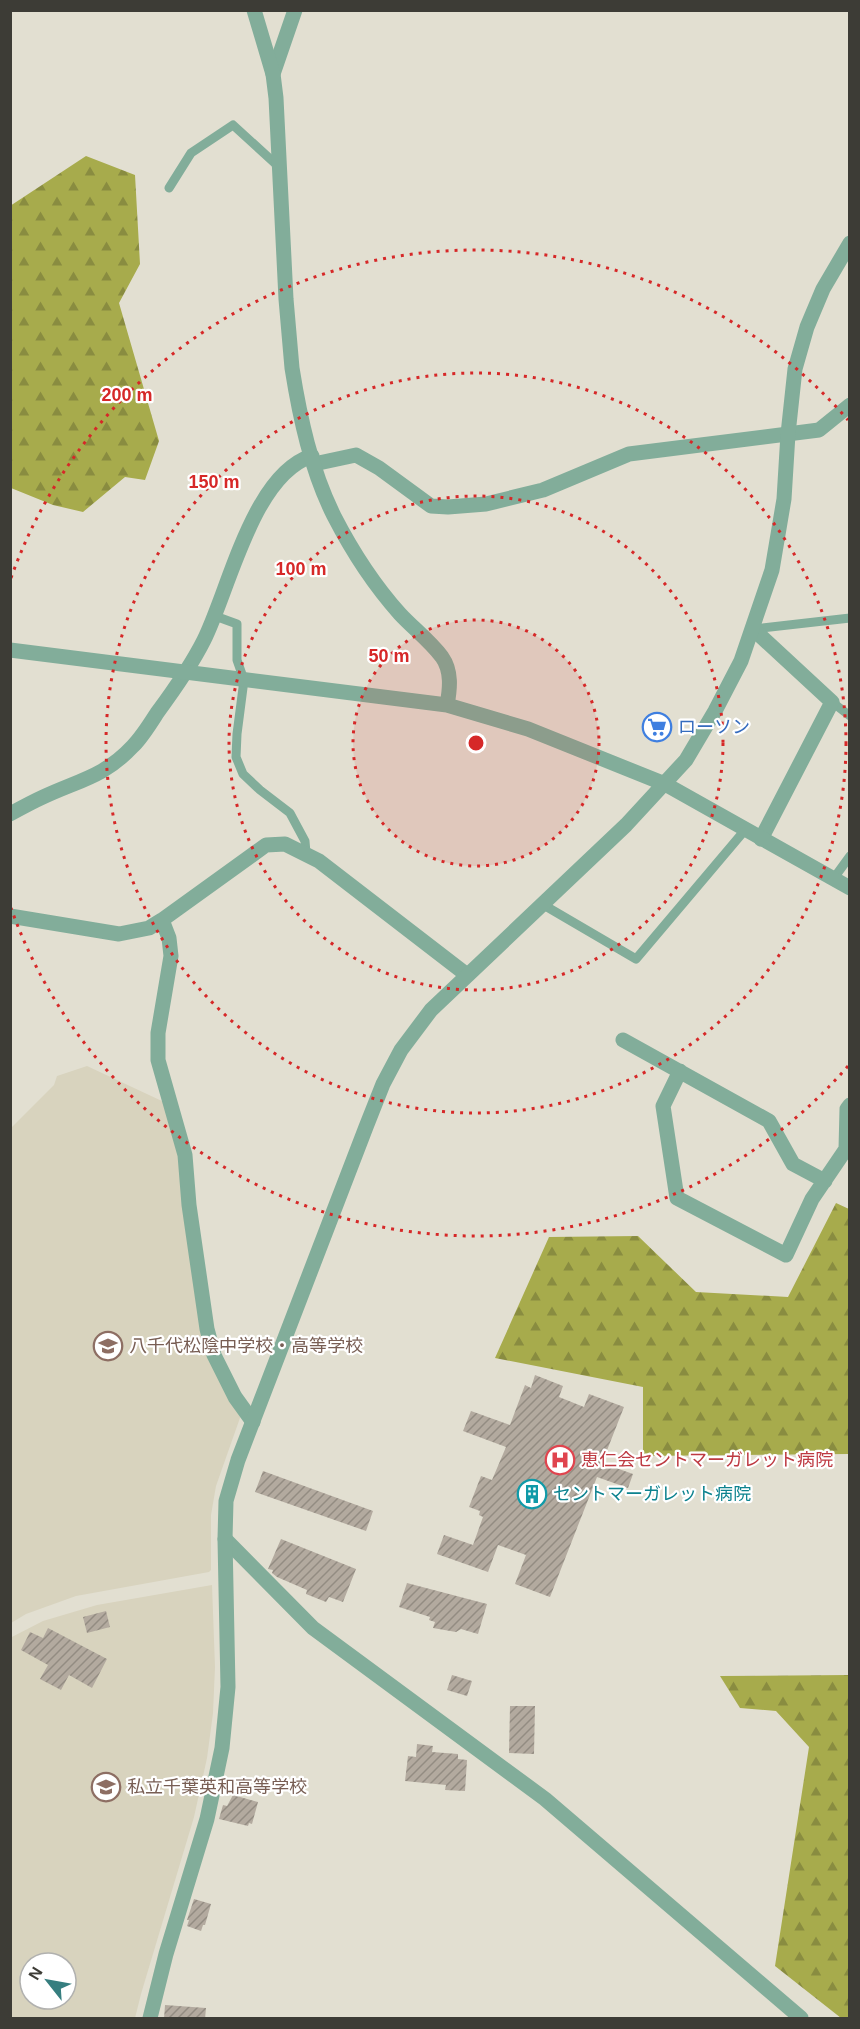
<svg xmlns="http://www.w3.org/2000/svg" width="860" height="2029" viewBox="0 0 860 2029" font-family="Helvetica,'Noto Sans JP',sans-serif">
	<style>
		.built { fill: #d8d3be; fill-rule: evenodd }
		.forest { fill: url(#forest-firs) }
		.building { fill: url(#building-hatch) }
		.lines { fill: none; stroke-linecap: round; stroke-linejoin: round }
		.service { stroke: #82ad9a; stroke-width: 9 }
		.minor { stroke: #82ad9a; stroke-width: 15 }
		.tertiary { stroke: #82ad9a; stroke-width: 15 }
		.ring { fill: none; stroke: #d62828; stroke-width: 3; stroke-dasharray: 3 6 }
		.labels { text-anchor: middle; dominant-baseline: central; stroke-width: 4.5; stroke-linejoin: round; paint-order: stroke }
		.shop-label { font-size: 18px; fill: #366cbe; stroke: #fff; text-anchor: start }
		.education-label { font-size: 18px; fill: #785e54; stroke: #fff; text-anchor: start }
		.health-label { font-size: 18px; fill: #be3a42; stroke: #fff; text-anchor: start }
		.culture-label { font-size: 18px; fill: #0d838f; stroke: #fff; text-anchor: start }
		.centre { fill: #d62828; stroke: #fff; stroke-width: 3 }
		.ring-label { font-size: 18px; text-anchor: middle; font-weight: bold; fill: #d62828; stroke: #fff; stroke-width: 4.5; stroke-linejoin: round; paint-order: stroke }
	</style>
	<defs>
		<pattern id="forest-firs" width="22" height="20" patternUnits="userSpaceOnUse" patternTransform="scale(1.5)"><rect width="22" height="20" fill="#a7ab4c"/><path d="M5 1l3.5 6h-7zM16 11l3.5 6h-7z" fill="#898c40"/></pattern>
		<pattern id="building-hatch" width="6" height="6" patternUnits="userSpaceOnUse" patternTransform="scale(1.5)"><rect width="6" height="6" fill="#b3aa9f"/><path d="M-1 1l2-2M0 6l6-6M5 7l2-2" fill="none" stroke="#938c82"/></pattern>
	</defs>
	<rect width="100%" height="100%" fill="#e2dfd1"/>
	<path class="built" d="M87 1066 164 1102 179 1156 202 1333 241 1415 216 1486 211 1515V1570L209 1572 76 1596 26 1614 11 1623V1128L54 1085 57 1076Z
		M212 1585 215 1667 213 1713 207 1758 194 1817 141 1994 135 2018H11L10 1638 43 1621 97 1605ZM30 1963H66V1999H30Z"/>
	<path class="forest" d="M86 156 135 175 140 264 119 303 159 441 145 480 125 477 83 512 53 505 11 488 10 206Z
		M836 1203 849 1209V1454L643 1456V1387L495 1358 549 1237 638 1236 696 1292 788 1297Z
		M849 1675 850 2018H841L775 1966 809 1747 776 1711 740 1708 720 1676Z"/>
	<path class="building" d="M535 1375 563 1386 559 1397 584 1407 589 1394 624 1407 602 1463 633 1474 628 1488 597 1477 550 1597 515 1584 526 1555 498 1545 488 1572 437 1554 444 1535 473 1545 483 1517 479 1515 480 1511 469 1507 481 1476 492 1480 506 1447 463 1431 471 1411 510 1425 525 1385 531 1388Z
		M263 1471 373 1511 366 1531 255 1492Z
		M281 1539 356 1569 343 1602 329 1597 326 1602 306 1594 307 1590 277 1577 272 1573 273 1570 268 1569Z
		M407 1583 487 1604 478 1634 461 1629 456 1632 433 1628 435 1622 429 1620 430 1617 399 1607Z
		M106 1611 110 1627 87 1633 83 1617Z
		M48 1628 107 1659 92 1688 69 1675 61 1690 40 1679 48 1665 21 1650 30 1632 43 1638Z
		M452 1675 472 1681 467 1696 447 1690Z
		M510 1706H535L534 1754 509 1753Z
		M417 1744 433 1746 432 1752 458 1754V1759L467 1760 465 1791 445 1790 446 1785 405 1781 408 1756 416 1757Z
		M233 1795 258 1802 252 1824 249 1823 248 1826 219 1819 223 1805 227 1806Z
		M194 1899 211 1904 205 1925H203L201 1931 187 1926 189 1920H187Z
		M165 2005 206 2008 205 2019H164Z"/>
	<g class="lines">
		<path class="service" d="M169 188 191 153 233 125 279 167
			M215 616 237 624V660L244 680 237 734 236 757 243 774 260 790 290 813 305 841 306 853
			M753 629 850 618
			M832 702 850 716
			M834 878 850 856
			M542 904 636 959 745 830"/>
		<path class="minor" d="M273 74 295 10
			M314 464 356 455 379 468 431 506 448 507 486 504 543 490 629 454 819 430 850 405
			M753 629 832 702 761 839
			M10 814C21 808 32 802 43 797 79 780 104 777 133 746 142 737 150 724 157 713 174 690 191 666 204 640 229 590 253 474 312 456
			M10 916 119 934 149 928 162 920 266 845 285 844 319 861 467 975
			M162 920 169 938 171 956 158 1033V1060L185 1155 189 1205 207 1329 214 1355 235 1397 253 1422
			M623 1040 769 1121 793 1164 825 1181
			M680 1071 663 1106 677 1198 786 1255 812 1199 846 1149 847 1109 850 1105
			M225 1539 313 1628 545 1799 801 2018"/>
		<path class="tertiary" d="M254 10 273 74 276 98 286 299 292 368C300 418 311 470 334 516 352 551 374 585 400 614 413 628 430 641 442 657 452 671 450 689 447 705
			M10 650 447 705 528 729 665 784 850 888
			M150 2018 166 1954 207 1819 222 1748 228 1687 225 1539 226 1501 238 1460 366 1127 383 1084 401 1050 431 1010 626 825 686 760 715 711 741 661 772 570 784 499 788 434 795 369 807 327 823 289 850 243"/>
	</g>
	<circle cx="476" cy="743" r="123" fill="#d62828" fill-opacity=".12"/>
	<g class="ring">
		<circle cx="476" cy="743" r="123"/>
		<circle cx="476" cy="743" r="247"/>
		<circle cx="476" cy="743" r="370"/>
		<path d="M848 1066A493 493 0 0 1 11 908M11 578A493 493 0 0 1 848 420"/>
	</g>
	<defs>
		<g id="supermarket-ring" transform="scale(1.5)"><circle r="9.5" fill="#fff" stroke="#3f7fe0" stroke-width="1.5"/><path d="M-6-5.5h2.5l.6 2H6L4.5 2H-2.5L-4.4-4H-6ZM-1.5 3.2a1.3 1.3 0 1 0 .1 0ZM3 3.2a1.3 1.3 0 1 0 .1 0Z" fill="#3f7fe0"/></g>
		<g id="school-ring" transform="scale(1.5)"><circle r="9.5" fill="#fff" stroke="#8d6e63" stroke-width="1.5"/><path d="M0-5L7-2L0 1L-7-2ZM-4 1L0 2.5L4 1V4Q0 6-4 4Z" fill="#8d6e63"/></g>
		<g id="hospital-ring" transform="scale(1.5)"><circle r="9.5" fill="#fff" stroke="#e0444e" stroke-width="1.5"/><path d="M-5-5h3v3.5h4V-5h3V5h-3V1.5h-4V5h-3Z" fill="#e0444e"/></g>
		<g id="building-ring" transform="scale(1.5)"><circle r="9.5" fill="#fff" stroke="#0f9aa8" stroke-width="1.5"/><path d="M-4-6H4V6H1V3H-1V6H-4ZM-2.5-4.3h1.7v1.8h-1.7ZM.8-4.3h1.7v1.8H.8ZM-2.5-1h1.7V.8h-1.7ZM.8-1h1.7V.8H.8Z" fill="#0f9aa8"/></g>
	</defs>
	<g fill-rule="evenodd">
		<use href="#supermarket-ring" x="657" y="727"/>
		<use href="#school-ring" x="108" y="1346"/>
		<use href="#hospital-ring" x="560" y="1460"/>
		<use href="#building-ring" x="532" y="1494"/>
		<use href="#school-ring" x="106" y="1787"/>
	</g>
	<g class="labels">
		<g class="shop-label">
			<text x="678" y="727">ローソン</text>
		</g>
		<g class="education-label">
			<text x="129" y="1346">八千代松陰中学校・高等学校</text>
			<text x="127" y="1787">私立千葉英和高等学校</text>
		</g>
		<g class="health-label">
			<text x="581" y="1460">恵仁会セントマーガレット病院</text>
		</g>
		<g class="culture-label">
			<text x="553" y="1494">セントマーガレット病院</text>
		</g>
	</g>
	<circle cx="476" cy="743" r="9" class="centre"/>
	<g class="ring-label">
		<text x="127" y="401">200 m</text>
		<text x="214" y="488">150 m</text>
		<text x="301" y="575">100 m</text>
		<text x="389" y="662">50 m</text>
	</g>
	<rect width="860" height="2029" fill="none" stroke="#3d3c36" stroke-width="24"/>
	<g transform="translate(48 1981) rotate(301)"><circle r="28" fill="#ffffff" stroke="#b1b1af" stroke-width="1.5"/>
	<path d="M0-4.5L10 22L0 15L-10 22Z" fill="#367e7f"/>
	<text y="-9" font-size="16" font-weight="bold" text-anchor="middle" fill="#3d3c36">N</text>
	</g>
</svg>
